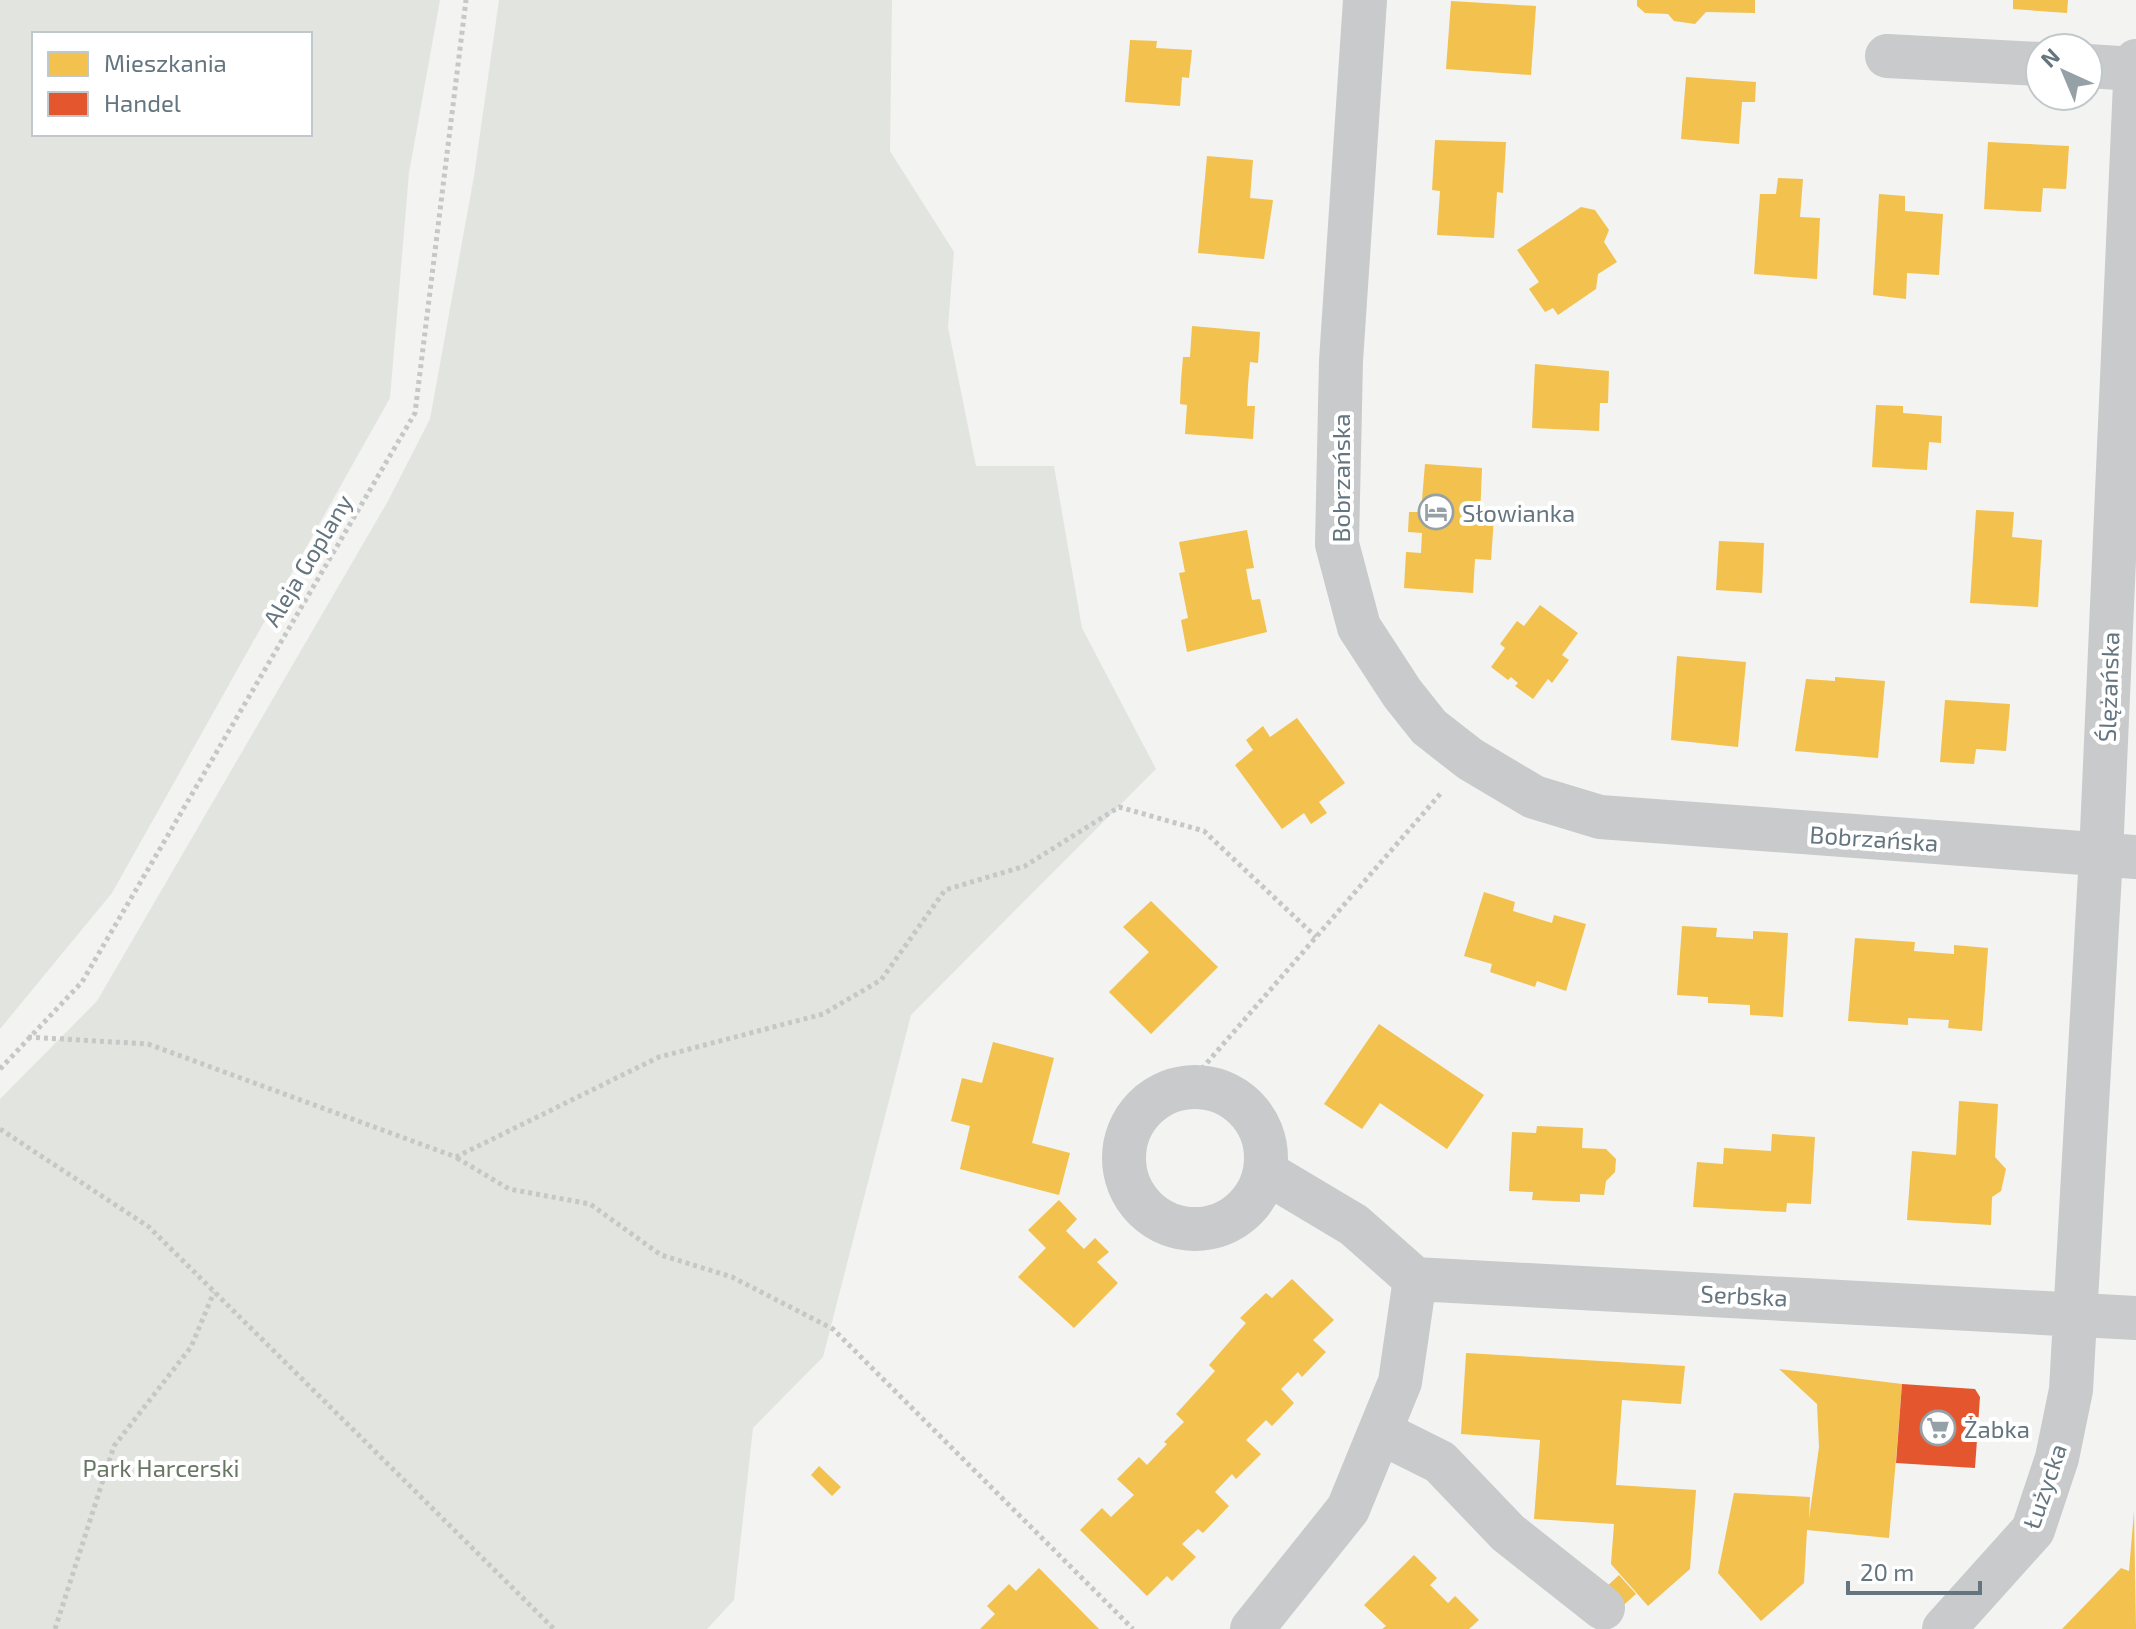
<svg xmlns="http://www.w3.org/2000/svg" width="2136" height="1629" viewBox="0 0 2136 1629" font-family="'Exo 2',sans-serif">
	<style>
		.green { fill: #e2e5df; fill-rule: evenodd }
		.homes { fill: #f2c14e }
		.shops { fill: #e4572e }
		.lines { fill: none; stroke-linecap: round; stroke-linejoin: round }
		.path { stroke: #c6c7c7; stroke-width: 5; stroke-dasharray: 4 4; stroke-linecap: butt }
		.minor { stroke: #c8cacb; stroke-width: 44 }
		.labels { text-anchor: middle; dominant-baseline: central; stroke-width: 8; stroke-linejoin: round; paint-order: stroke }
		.street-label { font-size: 24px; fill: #64757f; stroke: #fff }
		.poi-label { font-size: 24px; fill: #64757f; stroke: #fff; text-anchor: start }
		.park-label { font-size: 24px; fill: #687763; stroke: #fff }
	</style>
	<rect width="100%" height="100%" fill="#f3f3f1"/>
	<path class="green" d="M0 0H440L409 173 390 398 112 893 0 1029ZM310 34V134H34V34Z
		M499 0H892L890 151 954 252 948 327 976 466H1054L1082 628 1156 769 911 1015 823 1357 753 1428 734 1600 707 1629H0V1099L97 1001 388 501 430 419 474 176Z"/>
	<path class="homes" d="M1637 0H1755V13L1706 12 1695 24 1674 21 1668 14 1645 13 1637 6Z
		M2013 0H2068L2067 13 2013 9Z
		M1451 1 1536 6 1531 75 1446 69Z
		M1130 40 1157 41 1156 48 1192 50 1189 78 1182 77 1180 106 1125 102Z
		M1686 77 1756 82 1755 102H1742L1739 144 1681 139Z
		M1435 140 1506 142 1503 193 1497 192 1494 238 1437 235 1440 191 1432 190Z
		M1988 142 2069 146 2066 189 2043 188 2041 212 1984 209Z
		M1207 156 1253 160 1250 198 1273 200 1264 259 1198 253Z
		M1778 178 1803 179 1800 217 1820 218 1817 279 1754 274 1760 194H1776Z
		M1879 194 1905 196V211L1943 214 1939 275 1907 273 1906 299 1873 295Z
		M1581 207 1595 210 1609 230 1604 242 1617 262 1598 274 1596 289 1558 315 1553 308 1545 312 1529 289 1539 282 1517 250Z
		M1192 326 1260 332 1258 363 1250 362 1248 385 1247 406H1255L1253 439 1185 434 1187 405 1180 404 1181 381 1183 357H1190Z
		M1535 364 1609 371 1608 403H1600L1599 431 1532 428Z
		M1876 405 1903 406V413L1942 416 1941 443 1929 442 1927 470 1872 467Z
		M1425 464 1482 468 1480 516 1494 517 1491 560 1475 559 1473 593 1404 588 1406 552 1421 553 1422 533 1408 532 1409 512H1421Z
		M1976 510 2014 512 2012 537 2042 540 2038 607 1970 603Z
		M1247 530 1254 568 1246 569 1248 580 1252 600 1260 599 1267 632 1187 652 1181 620 1188 618 1179 573 1185 572 1179 542Z
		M1719 541 1764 543 1762 593 1716 590Z
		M1540 605 1578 633 1562 655 1569 660 1552 683 1548 679 1533 699 1515 686 1518 683 1511 677 1508 680 1491 667 1505 648 1500 644 1517 621 1524 626Z
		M1677 656 1746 662 1738 747 1671 740Z
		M1835 677 1885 681 1878 758 1795 751 1806 679 1835 681Z
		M1945 700 2010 704 2006 751 1976 749 1974 764 1940 762Z
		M1297 718 1345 783 1319 802 1327 813 1311 824 1304 813 1282 829 1235 765 1253 750 1246 740 1263 726 1270 737Z
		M1484 892 1515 902 1513 911 1552 923 1554 915 1586 924 1566 991 1537 981 1535 987 1490 972 1492 964 1464 956Z
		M1151 901 1218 967 1151 1034 1109 992 1149 952 1123 927Z
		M1682 926 1717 928 1716 937 1733 938 1753 939V931L1788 933 1783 1017 1750 1015V1005L1708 1003V997L1677 995Z
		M1855 938 1915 942 1914 951 1954 954V945L1988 948 1982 1031 1948 1028 1949 1020 1908 1018V1025L1848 1021Z
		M1379 1024 1484 1095 1447 1149 1380 1103 1362 1129 1324 1104Z
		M993 1042 1054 1058 1032 1143 1070 1153 1059 1195 960 1169 970 1126 951 1121 962 1078 982 1083Z
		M1959 1101 1998 1104 1995 1157 2006 1169 2001 1191 1992 1197 1991 1225 1907 1220 1912 1151 1956 1155Z
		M1537 1126 1583 1128 1582 1148 1606 1149 1616 1159 1615 1172 1606 1181 1604 1195 1580 1194V1202L1532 1200 1533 1192 1509 1191 1512 1132 1536 1133Z
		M1772 1134 1815 1137 1811 1204 1787 1203 1786 1212 1693 1207 1697 1162 1723 1164 1724 1148 1771 1151Z
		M1059 1200 1077 1219 1066 1231 1084 1249 1095 1238 1109 1252 1097 1262 1118 1283 1074 1328 1018 1277 1046 1248 1028 1230Z
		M1292 1279 1334 1320 1313 1340 1326 1352 1302 1377 1298 1372 1281 1389 1294 1403 1272 1426 1266 1420 1246 1440 1261 1454 1236 1479 1232 1474 1215 1492 1229 1506 1203 1533 1198 1529 1182 1544 1196 1557 1172 1581 1167 1576 1147 1596 1080 1530 1102 1508 1111 1517 1134 1495 1117 1479 1139 1457 1147 1465 1167 1444 1164 1442 1184 1422 1176 1414 1215 1371 1209 1365 1246 1323 1240 1318 1266 1293 1272 1298Z
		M1466 1353 1685 1366 1681 1404 1622 1400 1616 1485 1696 1490 1690 1569 1648 1606 1611 1564 1614 1524 1534 1519 1540 1440 1461 1434Z
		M1779 1369 1902 1384 1896 1459 1889 1538 1807 1530 1804 1583 1761 1621 1718 1573 1734 1493 1810 1497 1809 1519 1819 1447 1817 1404Z
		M819 1466 841 1487 832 1496 811 1475Z
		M2134 1511 2136 1629H2062L2121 1568 2129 1571Z
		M1414 1555 1437 1578 1430 1585 1448 1603 1455 1596 1479 1620 1469 1629H1382L1386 1626 1364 1605Z
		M1039 1568 1099 1629H980L995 1614 987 1606 1009 1584 1016 1591Z
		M1619 1575 1636 1594 1618 1610 1602 1591Z"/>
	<path class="shops" d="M1902 1384 1975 1389 1980 1397 1975 1468 1896 1463Z"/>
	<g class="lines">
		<path class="path" d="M28 1037 148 1044 456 1157 659 1057 823 1014 881 980 945 890 1025 866 1119 807 1204 831 1316 937
			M0 1069 82 982 415 413 466 0
			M1186 1087 1441 793
			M0 1129 149 1227 554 1629
			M457 1158 509 1189 590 1204 661 1255 732 1277 833 1329 1133 1629
			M55 1629 114 1446 191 1347 214 1292"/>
		<path class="minor" d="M1365 0 1341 361 1337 544 1359 627 1402 693 1429 727 1470 759 1534 797 1600 817 2136 857
			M1887 56 2040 64
			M2088 66 2135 69
			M1124 1158a71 71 0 1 1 142 0a71 71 0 1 1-142 0Z
			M1265 1172 1354 1225 1415 1279
			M1382 1433 1440 1462 1508 1533 1603 1608
			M1252 1629 1348 1509 1400 1382 1415 1279 2136 1318
			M1944 1629 2033 1530 2057 1458 2071 1390 2101 855 2136 61"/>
	</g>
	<defs>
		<g id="hotel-ring" transform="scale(1.8)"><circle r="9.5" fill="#fff" stroke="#96a1a7" stroke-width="1.5"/><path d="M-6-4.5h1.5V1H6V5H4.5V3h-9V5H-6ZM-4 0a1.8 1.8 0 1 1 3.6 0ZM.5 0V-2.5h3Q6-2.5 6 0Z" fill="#96a1a7"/></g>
		<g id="supermarket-ring" transform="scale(1.8)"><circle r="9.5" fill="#fff" stroke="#96a1a7" stroke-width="1.5"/><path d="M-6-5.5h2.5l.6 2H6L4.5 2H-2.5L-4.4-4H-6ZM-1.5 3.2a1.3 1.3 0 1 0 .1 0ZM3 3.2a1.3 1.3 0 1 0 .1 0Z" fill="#96a1a7"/></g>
	</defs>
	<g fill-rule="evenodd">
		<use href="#hotel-ring" x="1436" y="512"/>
		<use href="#supermarket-ring" x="1938" y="1428"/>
	</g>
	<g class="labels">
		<g class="street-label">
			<text transform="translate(1340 478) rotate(-90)">Bobrzańska</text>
			<text transform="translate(307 560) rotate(-59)">Aleja Goplany</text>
			<text transform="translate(2108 687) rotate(-88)">Ślężańska</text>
			<text transform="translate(1874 838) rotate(4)">Bobrzańska</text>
			<text transform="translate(1744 1295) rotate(3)">Serbska</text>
			<text transform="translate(2044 1486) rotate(-71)">Łużycka</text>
		</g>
		<g class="poi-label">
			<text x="1462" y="512">Słowianka</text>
			<text x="1964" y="1428">Żabka</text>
		</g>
		<g class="park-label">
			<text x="161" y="1467">Park Harcerski</text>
		</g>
	</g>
	<rect x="32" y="32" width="280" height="104" fill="#ffffff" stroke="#c1c8cc" stroke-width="2"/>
	<rect x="48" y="52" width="40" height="24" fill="#f2c14e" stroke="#c1c8cc" stroke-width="2"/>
	<text x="104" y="72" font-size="24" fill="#64757f">Mieszkania</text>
	<rect x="48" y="92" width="40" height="24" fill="#e4572e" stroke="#c1c8cc" stroke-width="2"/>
	<text x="104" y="112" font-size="24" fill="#64757f">Handel</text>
	<g transform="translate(2064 72) rotate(316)"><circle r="38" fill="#ffffff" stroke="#c1c8cc" stroke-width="2"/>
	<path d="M0-6L14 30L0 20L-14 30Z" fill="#96a1a7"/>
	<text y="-12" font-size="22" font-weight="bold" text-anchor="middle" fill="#64757f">N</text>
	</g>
	<path d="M1848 1581v12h132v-12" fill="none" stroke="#64757f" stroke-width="4"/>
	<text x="1860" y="1581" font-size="24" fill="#64757f" stroke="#ffffff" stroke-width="6" paint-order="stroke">20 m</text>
</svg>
